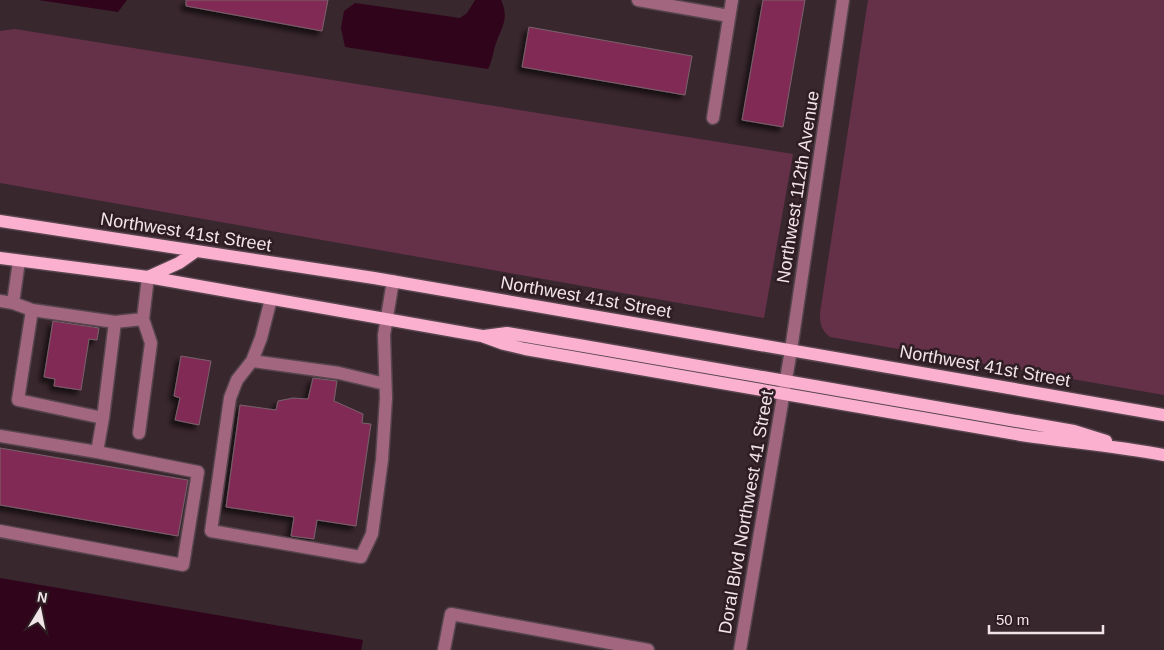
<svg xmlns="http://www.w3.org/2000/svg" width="1164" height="650" viewBox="0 0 1164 650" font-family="Helvetica,sans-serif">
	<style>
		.green { fill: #653149 }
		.water { fill: #30041b }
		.building { fill: #822c56; stroke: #78626b; filter: url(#shadow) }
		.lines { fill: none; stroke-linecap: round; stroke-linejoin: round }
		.minor-casing { stroke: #56454c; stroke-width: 15 }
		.major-casing { stroke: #56454c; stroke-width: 15 }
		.minor { stroke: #a2667f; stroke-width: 12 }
		.major { stroke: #fab0ce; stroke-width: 12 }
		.labels { text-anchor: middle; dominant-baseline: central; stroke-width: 5; stroke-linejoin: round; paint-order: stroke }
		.street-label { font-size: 18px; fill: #f1e4e9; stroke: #2f1d24 }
	</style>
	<defs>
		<filter id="shadow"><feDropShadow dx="-4.5" dy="4.5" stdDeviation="2.5" flood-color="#0009"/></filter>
	</defs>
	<rect width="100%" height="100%" fill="#39272e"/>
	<path class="green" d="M868 0H1164V395L830 337C821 330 820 324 820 313Z
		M15 29 793 154 764 318 0 183V31Z"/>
	<path class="water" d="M38 0H127L118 12Z
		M475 0H501C510 19 501 28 495 46 493 54 492 61 488 69L345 47 341 28 344 11 355 3 460 18 467 13Z
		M0 578 363 640 361 650H0Z"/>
	<path class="building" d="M186 0H328L322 31 186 6Z
		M763 0H805L783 127 742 120Z
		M529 27 692 56 685 95 522 67Z
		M53 321 99 328 97 340 89 339 81 390 54 386 55 379 44 377Z
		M181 356 211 361 199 425 175 420 180 398 174 396Z
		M313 378 337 381 334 401 363 414 362 423 371 424 356 526 317 520 314 539 291 536 294 517 226 507 240 405 276 410 278 401 293 398 308 399Z
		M0 448 188 480 178 536 0 505Z"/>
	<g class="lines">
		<g class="minor-casing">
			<path id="minor" d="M638 0 729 16
				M713 118 732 0
				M271 299 261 338 252 361 237 380 230 398 211 531 361 557 372 534 382 460 386 398 384 335 393 281
				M0 301 13 303 19 261
				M13 303 32 310 18 400 103 418 97 452
				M32 310 115 322 103 418
				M115 322 143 319 148 277
				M252 361 339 373 385 384
				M139 433 151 343 143 319
				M0 436 97 452 198 472 183 565 0 531
				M444 650 451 614 648 650
				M740 650 791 350 843 0"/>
		</g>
		<g class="major-casing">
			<path id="major" d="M0 221 374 278 1164 415
				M0 258 148 277 482 336 504 344 525 349 1021 435C1069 442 1116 446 1164 455
				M148 277 179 263 196 251
				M484 336 507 333 584 346 1074 431 1106 441"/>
		</g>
		<use href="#minor" class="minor"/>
		<use href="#major" class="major"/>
	</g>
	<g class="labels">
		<g class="street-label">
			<text transform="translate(798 187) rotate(-81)">Northwest 112th Avenue</text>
			<text transform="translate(186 232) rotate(9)">Northwest 41st Street</text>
			<text transform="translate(586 297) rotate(10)">Northwest 41st Street</text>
			<text transform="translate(985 366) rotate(10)">Northwest 41st Street</text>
			<text transform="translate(746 512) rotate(-80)">Doral Blvd Northwest 41 Street</text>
		</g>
	</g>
	<g transform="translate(40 610) rotate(10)" stroke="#2f1d24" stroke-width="4" paint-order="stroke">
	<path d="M0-4L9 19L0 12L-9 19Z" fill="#f1e4e9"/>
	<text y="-8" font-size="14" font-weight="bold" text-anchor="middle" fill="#f1e4e9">N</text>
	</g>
	<path d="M989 625v8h114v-8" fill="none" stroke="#f1e4e9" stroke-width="2.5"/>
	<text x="996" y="625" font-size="15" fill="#f1e4e9" stroke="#2f1d24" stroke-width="4" paint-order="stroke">50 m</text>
</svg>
